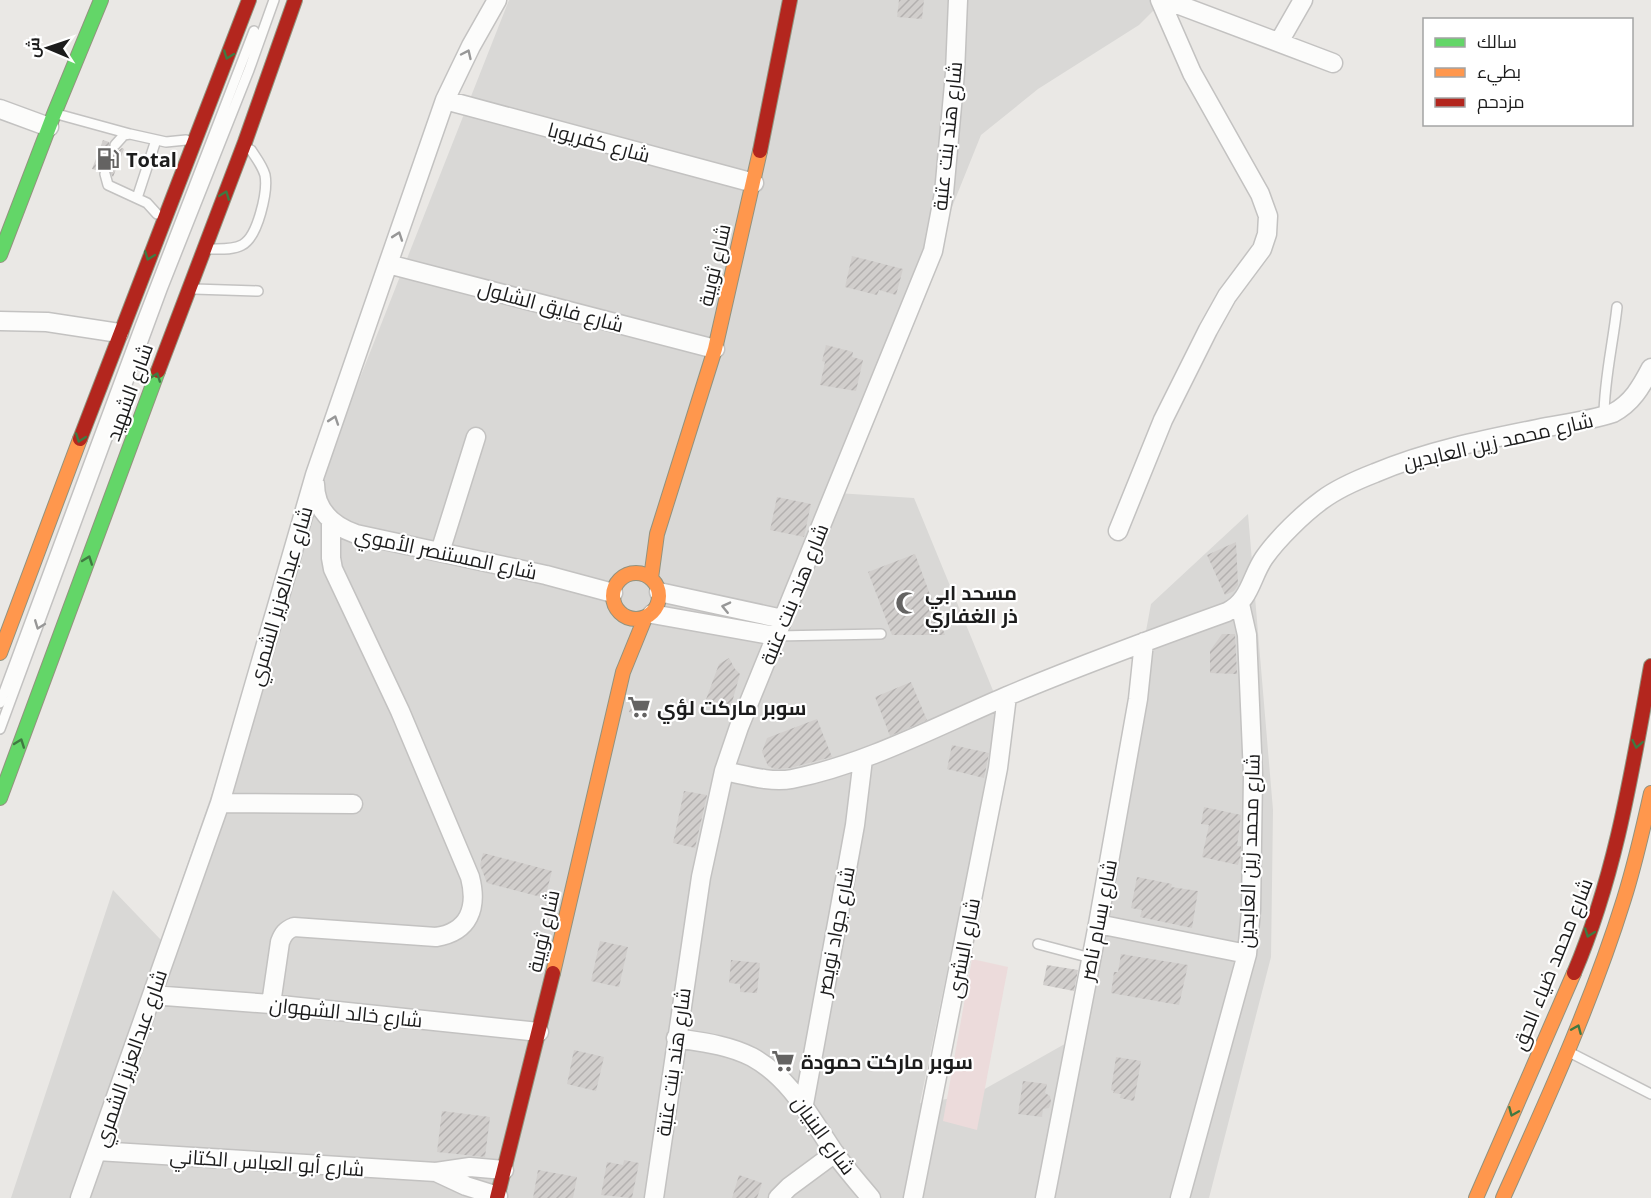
<svg xmlns="http://www.w3.org/2000/svg" width="1651" height="1198" viewBox="0 0 1651 1198" font-family="'Open Sans',Cairo,sans-serif">
	<style>
		.residential { fill: #d9d8d6 }
		.commercial { fill: #ecdbdb }
		.building { fill: url(#building-hatch) }
		.lines { fill: none; stroke-linecap: round; stroke-linejoin: round }
		.lane-casing { stroke: #c3c2c1; stroke-width: 12 }
		.street-casing { stroke: #c3c2c1; stroke-width: 21 }
		.fast-casing { stroke: #92927e; stroke-width: 16 }
		.slow-casing { stroke: #92927e; stroke-width: 16 }
		.jam-casing { stroke: #92927e; stroke-width: 16 }
		.lane { stroke: #fcfcfb; stroke-width: 9 }
		.street { stroke: #fcfcfb; stroke-width: 18 }
		.fast { stroke: #63d668; stroke-width: 14 }
		.slow { stroke: #ff974d; stroke-width: 14 }
		.jam { stroke: #b3261e; stroke-width: 14 }
		.oneway { stroke: #979797 }
		.oneway2 { stroke: #407942 }
		.labels { text-anchor: middle; dominant-baseline: central; stroke-width: 4.5; stroke-linejoin: round; paint-order: stroke }
		.street-label { font-size: 20px; fill: #1c1c1c; stroke: #fff }
		.poi-label { font-size: 20px; font-weight: bold; fill: #1c1c1c; stroke: #fff; text-anchor: start }
	</style>
	<defs>
		<pattern id="building-hatch" width="6" height="6" patternUnits="userSpaceOnUse" patternTransform="scale(1.5)"><rect width="6" height="6" fill="#d1cecc"/><path d="M-1 1l2-2M0 6l6-6M5 7l2-2" fill="none" stroke="#b3b0af"/></pattern>
	</defs>
	<rect width="100%" height="100%" fill="#eae8e5"/>
	<path class="residential" d="M509 0H1164L1139 25 1038 89 981 135 837 493 914 498 1001 710 920 1103 974 1095 1070 1041 1151 604 1248 514 1273 810 1271 957 1209 1198H11L113 890 161 940 328 459Z"/>
	<path class="commercial" d="M972 959 1008 967 977 1130 943 1121Z"/>
	<path class="building" d="M899 0H924L922 19 897 17Z
		M103 140 109 142V148L113 151H118L122 148 124 149 113 177 107 168H103L99 171 92 169Z
		M852 256 903 269 896 295 879 290 877 295 845 287Z
		M826 345 853 352 852 357 863 360 856 391 820 385 825 362 822 361Z
		M777 497 811 504 804 537 770 530Z
		M1236 542 1238 585 1234 591 1225 595 1207 555Z
		M915 554 945 635H892L868 572Z
		M1222 634H1235L1237 674 1210 673V651Z
		M729 658 735 669 740 674 729 713 704 705 719 664Z
		M911 682 927 720 890 736 875 697Z
		M633 697 650 701 646 717 629 712Z
		M817 719 832 757 790 768 775 769 768 766 762 752 767 738Z
		M952 745 989 753 984 778 947 769Z
		M684 791 707 795 695 848 673 843Z
		M1204 807 1241 815 1237 846H1241V854L1238 865 1202 857 1209 825 1201 824Z
		M483 853 552 871 545 898 487 883 480 865Z
		M1137 877 1172 884 1171 887 1198 891 1192 928 1140 917 1142 910 1131 908Z
		M600 941 628 947 619 987 591 981Z
		M1121 954 1188 965 1179 1005 1111 993 1114 972H1118Z
		M731 960 760 963 757 993 740 992V984L729 983Z
		M1047 965 1078 970 1074 991 1043 985Z
		M574 1050 604 1057 596 1091 567 1084Z
		M1116 1057 1141 1061 1134 1101 1120 1098 1121 1094 1113 1093 1114 1091 1111 1090Z
		M1023 1081 1047 1084 1045 1093 1050 1096 1051 1102 1049 1108 1043 1109 1042 1117 1018 1114Z
		M442 1111 490 1117 485 1157 437 1152Z
		M624 1160 639 1163 632 1198 601 1195 607 1162 623 1165Z
		M538 1170 577 1177 573 1198H533Z
		M739 1175 762 1183 757 1198H732Z"/>
	<g class="lines">
		<g class="lane-casing">
			<path id="lane" d="M57 114 130 134
				M115 145 124 135 130 134 166 142 186 140
				M105 174 108 185 147 203 157 214
				M137 198 156 140
				M209 249C220 249 233 250 242 245 258 237 268 191 265 175 262 165 256 158 251 150
				M194 289 258 291
				M1604 416C1604 380 1613 344 1617 307
				M776 636 881 634
				M0 703 140 326 254 31
				M0 729 163 287 249 70 274 0
				M1038 944 1091 958
				M1569 1052 1651 1094"/>
		</g>
		<g class="street-casing">
			<path id="street" d="M1166 0 1333 63
				M1279 42 1303 0
				M445 100 754 183
				M0 109 49 127
				M388 264 715 349
				M0 321 47 322 119 333
				M315 484C315 510 333 526 356 534L546 575 613 593
				M1118 531 1163 420 1208 330 1227 296 1262 249 1267 234 1268 216 1260 194 1192 73 1160 0
				M440 552 476 437
				M659 592 783 619
				M652 614 776 636
				M724 771C745 775 770 783 792 779 866 764 935 727 1005 697 1078 666 1152 639 1227 612 1250 601 1251 577 1264 558 1277 539 1304 513 1322 500 1338 488 1357 480 1375 473 1427 451 1482 440 1537 429 1562 424 1588 421 1613 413 1632 403 1641 387 1651 368
				M220 803 353 804
				M1098 924 1247 954
				M152 995 271 1004 539 1032
				M271 1004 280 942C283 934 286 930 294 927L436 937C469 932 478 908 470 877L400 711 333 569 331 558V522
				M676 1038C702 1042 729 1045 752 1057 792 1079 811 1119 836 1155 847 1170 859 1184 871 1198
				M804 1104 855 825 863 759
				M97 1151 436 1172 470 1167 504 1170
				M436 1172 466 1186 498 1196
				M80 1198 220 803 315 475 388 264 445 100 471 46 497 0
				M654 1198 701 877 724 771 739 727 933 251 944 193 955 73 958 0
				M778 1198 789 1187 835 1153
				M913 1198 998 768 1007 696
				M1045 1198 1098 924 1138 699 1144 642
				M1180 1198 1247 954 1251 910 1253 775 1247 635 1240 604"/>
		</g>
		<g class="fast-casing">
			<path id="fast" d="M0 255 54 114 101 0
				M0 798 158 371"/>
		</g>
		<g class="slow-casing">
			<path id="slow" d="M613 596a23 23 0 1 1 46 0a23 23 0 1 1-46 0Z
				M651 578 657 534 715 349 760 151
				M0 653 80 439
				M553 973 623 672 645 618
				M1476 1198 1574 973
				M1503 1198C1547 1100 1592 1002 1624 899 1635 864 1643 829 1651 793"/>
		</g>
		<g class="jam-casing">
			<path id="jam" d="M760 151 790 0
				M158 371 245 142 295 0
				M80 439 249 0
				M1574 973C1616 874 1632 771 1651 666
				M497 1198 553 973"/>
		</g>
		<use href="#lane" class="lane"/>
		<use href="#street" class="street"/>
		<use href="#fast" class="fast"/>
		<use href="#slow" class="slow"/>
		<use href="#jam" class="jam"/>
	</g>
	<defs><path id="oneway-chevron" d="M-2-3.5L2.5 0L-2 3.5" fill="none" stroke-width="1.6" stroke-linecap="round" stroke-linejoin="round" transform="scale(1.5)"/></defs>
	<g class="oneway">
		<use href="#oneway-chevron" transform="translate(467 54) rotate(-65)"/>
		<use href="#oneway-chevron" transform="translate(398 236) rotate(-71)"/>
		<use href="#oneway-chevron" transform="translate(334 420) rotate(-71)"/>
		<use href="#oneway-chevron" transform="translate(726 607) rotate(-167)"/>
		<use href="#oneway-chevron" transform="translate(39 625) rotate(111)"/>
	</g>
	<g class="oneway2">
		<use href="#oneway-chevron" transform="translate(228 55) rotate(110)"/>
		<use href="#oneway-chevron" transform="translate(225 195) rotate(-69)"/>
		<use href="#oneway-chevron" transform="translate(149 256) rotate(111)"/>
		<use href="#oneway-chevron" transform="translate(156 377) rotate(-70)"/>
		<use href="#oneway-chevron" transform="translate(80 438) rotate(110)"/>
		<use href="#oneway-chevron" transform="translate(88 560) rotate(-70)"/>
		<use href="#oneway-chevron" transform="translate(20 743) rotate(-70)"/>
		<use href="#oneway-chevron" transform="translate(1637 744) rotate(101)"/>
		<use href="#oneway-chevron" transform="translate(1589 933) rotate(110)"/>
		<use href="#oneway-chevron" transform="translate(1577 1029) rotate(-67)"/>
		<use href="#oneway-chevron" transform="translate(1513 1112) rotate(113)"/>
	</g>
	<defs>
		<g id="fuel-bare" transform="scale(1.8)"><path d="M-5.5-6h7V0h2V4h1.3V-2.5L3-4.5l.8-.8L6-3V5H2.5V1h-1V6h-7ZM-4.2-4.7v3.2H.2V-4.7Z" fill="#646362" stroke="#fff" stroke-width="2.5" paint-order="stroke"/></g>
		<g id="mosque-bare" transform="scale(1.8)"><path d="M3.5-4.9A6 6 0 1 0 3.5 4.9A5 5 0 1 1 3.5-4.9Z" fill="#646362" stroke="#fff" stroke-width="2.5" paint-order="stroke"/></g>
		<g id="supermarket-bare" transform="scale(1.8)"><path d="M-6-5.5h2.5l.6 2H6L4.5 2H-2.5L-4.4-4H-6ZM-1.5 3.2a1.3 1.3 0 1 0 .1 0ZM3 3.2a1.3 1.3 0 1 0 .1 0Z" fill="#646362" stroke="#fff" stroke-width="2.5" paint-order="stroke"/></g>
	</defs>
	<g fill-rule="evenodd">
		<use href="#fuel-bare" x="108" y="159"/>
		<use href="#mosque-bare" x="907" y="603"/>
		<use href="#supermarket-bare" x="639" y="707"/>
		<use href="#supermarket-bare" x="783" y="1061"/>
	</g>
	<g class="labels">
		<g class="street-label">
			<text transform="translate(947 136) rotate(-84)">شارع هند بنت عتبة</text>
			<text transform="translate(599 142) rotate(15)">شارع كفريوبا</text>
			<text transform="translate(714 265) rotate(-77)">شارع ثويبة</text>
			<text transform="translate(551 306) rotate(15)">شارع فايق الشلول</text>
			<text transform="translate(129 392) rotate(-70)">شارع الشهيد</text>
			<text transform="translate(1498 441) rotate(-13)">شارع محمد زين العابدين</text>
			<text transform="translate(446 553) rotate(12)">شارع المستنصر الأموي</text>
			<text transform="translate(794 594) rotate(-68)">شارع هند بنت عتبة</text>
			<text transform="translate(280 596) rotate(-74)">شارع عبدالعزيز الشمري</text>
			<text transform="translate(1249 851) rotate(-88)">شارع محمد زين العابدين</text>
			<text transform="translate(1098 920) rotate(-79)">شارع بسام ناصر</text>
			<text transform="translate(543 931) rotate(-77)">شارع ثويبة</text>
			<text transform="translate(835 931) rotate(-79)">شارع جواد نويصر</text>
			<text transform="translate(963 948) rotate(-79)">شارع البشرى</text>
			<text transform="translate(1552 964) rotate(-68)">شارع محمد ضياء الحق</text>
			<text transform="translate(346 1012) rotate(6)">شارع خالد الشهوان</text>
			<text transform="translate(130 1058) rotate(-71)">شارع عبدالعزيز الشمري</text>
			<text transform="translate(673 1062) rotate(-82)">شارع هند بنت عتبة</text>
			<text transform="translate(824 1135) rotate(54)">شارع البنيان</text>
			<text transform="translate(267 1162) rotate(4)">شارع أبو العباس الكتاني</text>
		</g>
		<g class="poi-label">
			<text x="126" y="159">Total</text>
			<text x="925" y="592">مسحد ابي<tspan x="925" dy="23">ذر الغفاري</tspan></text>
			<text x="657" y="707">سوبر ماركت لؤي</text>
			<text x="801" y="1061">سوبر ماركت حمودة</text>
		</g>
	</g>
	<rect x="1423" y="18" width="210" height="108" fill="#ffffff" stroke="#a4a4a4" stroke-width="1.5"/>
	<rect x="1435" y="38" width="30" height="9" fill="#63d668" stroke="#a4a4a4" stroke-width="1.5"/>
	<text x="1477" y="48" font-size="18" fill="#1c1c1c">سالك</text>
	<rect x="1435" y="68" width="30" height="9" fill="#ff974d" stroke="#a4a4a4" stroke-width="1.5"/>
	<text x="1477" y="78" font-size="18" fill="#1c1c1c">بطيء</text>
	<rect x="1435" y="98" width="30" height="9" fill="#b3261e" stroke="#a4a4a4" stroke-width="1.5"/>
	<text x="1477" y="108" font-size="18" fill="#1c1c1c">مزدحم</text>
	<g transform="translate(48 48) rotate(272)" stroke="#ffffff" stroke-width="4.5" paint-order="stroke">
	<path d="M0-4.5L10 22L0 15L-10 22Z" fill="#1c1c1c"/>
	<text y="-9" font-size="16" font-weight="bold" text-anchor="middle" fill="#1c1c1c">ش</text>
	</g>
</svg>
